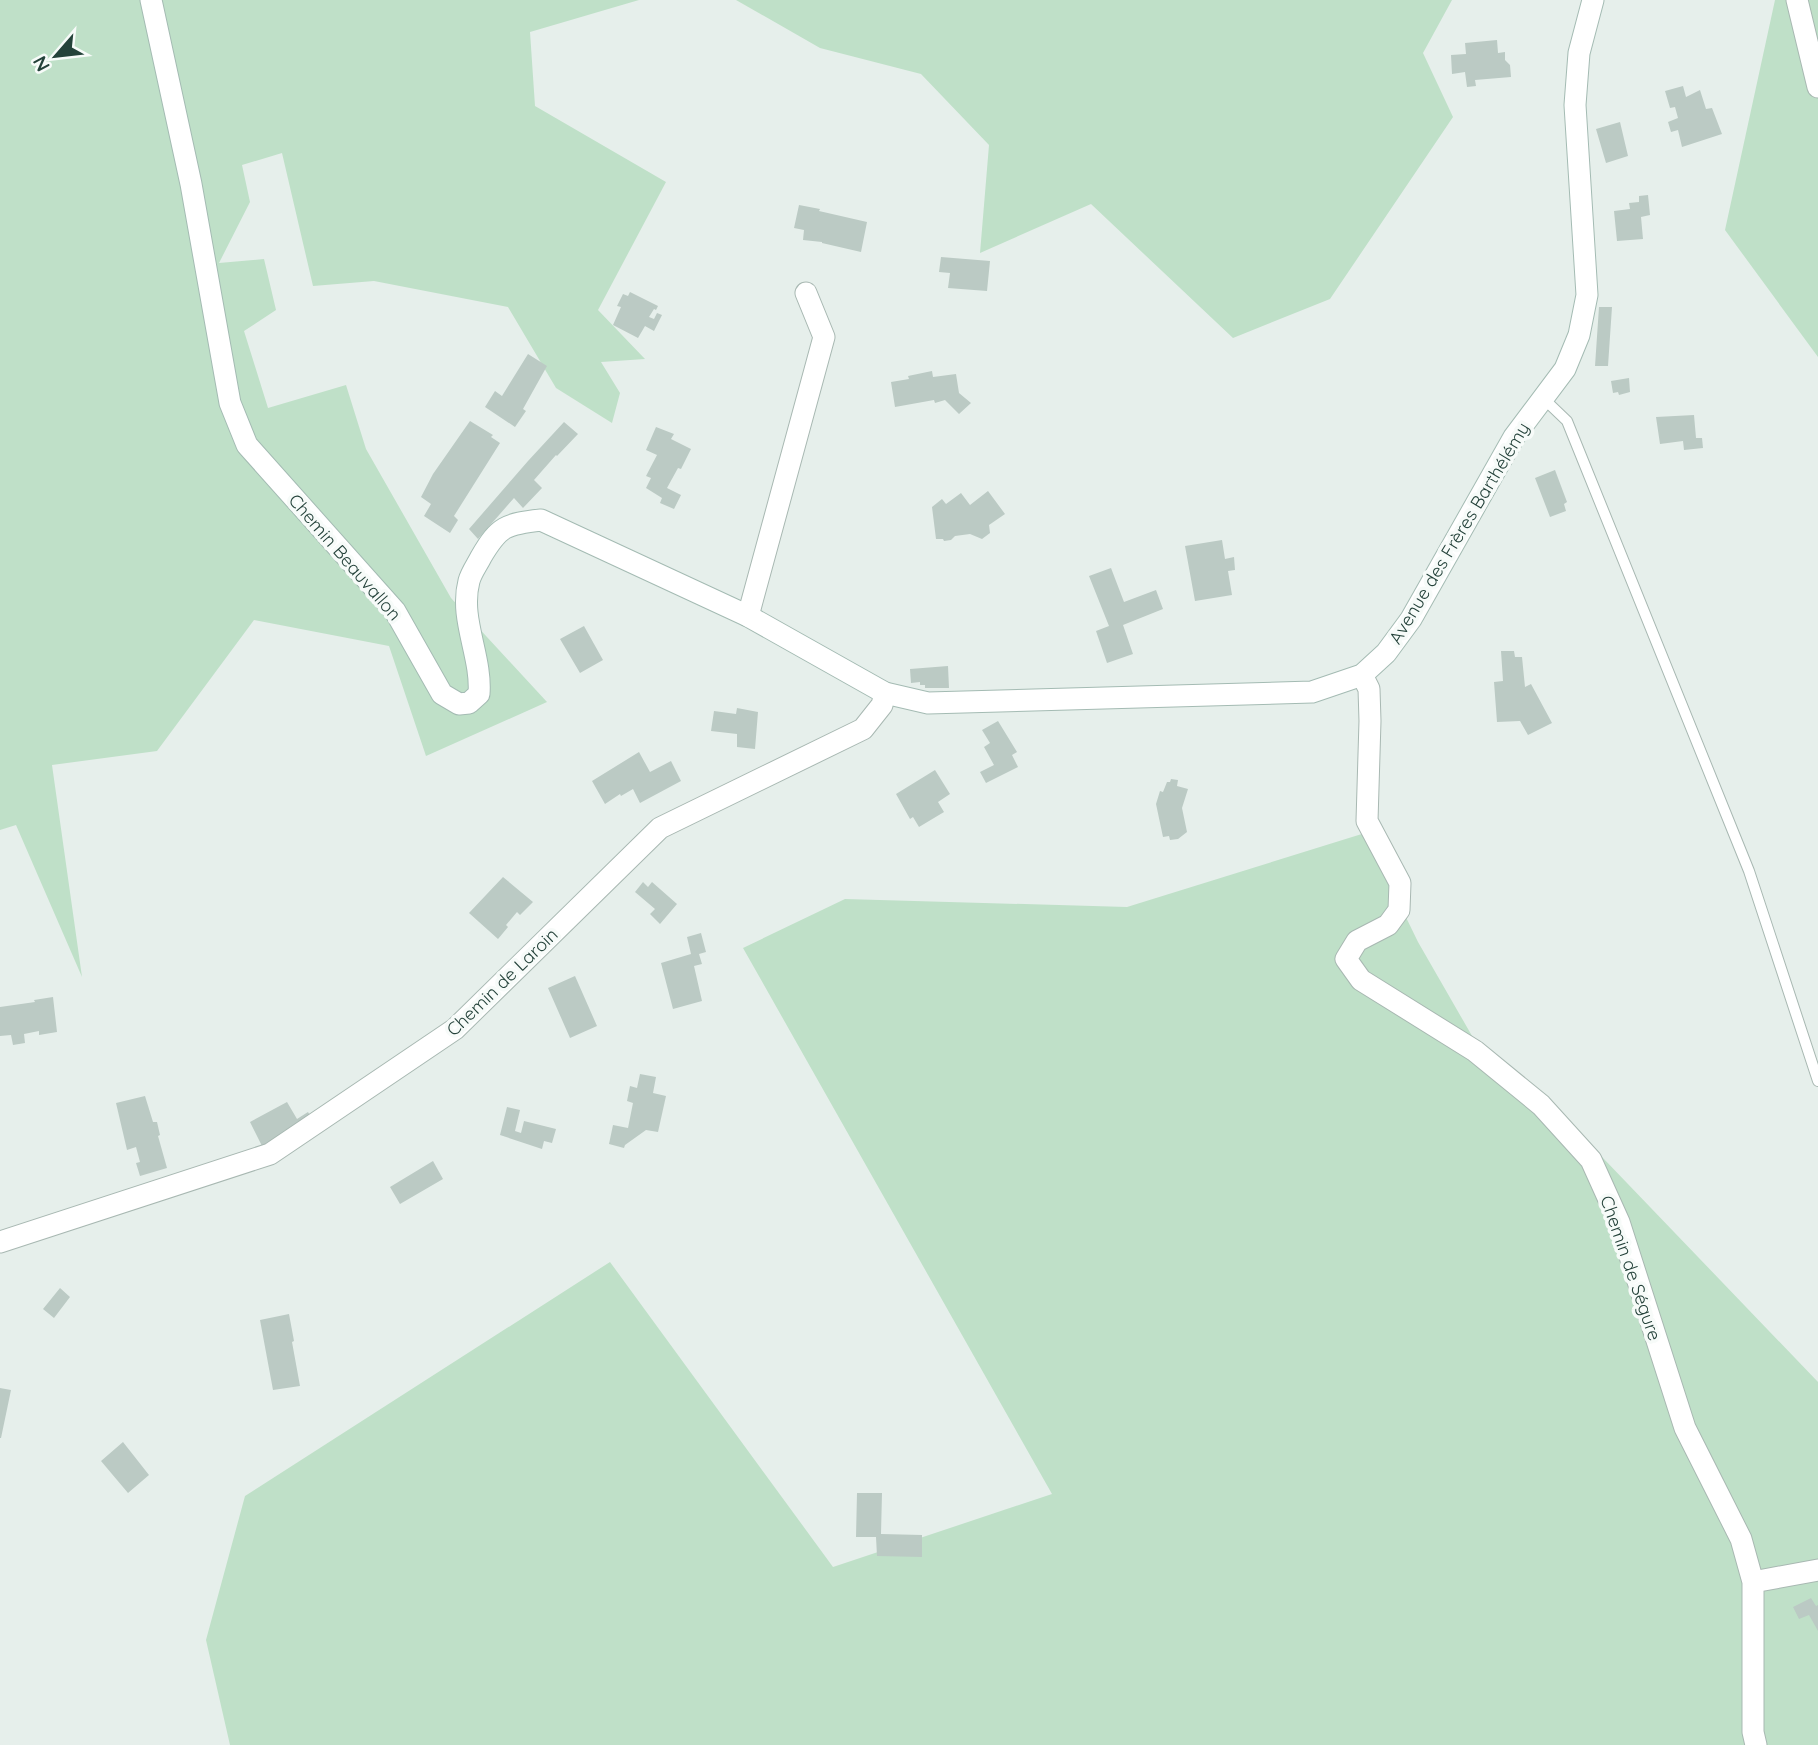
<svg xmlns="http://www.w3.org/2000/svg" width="1818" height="1745" viewBox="0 0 1818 1745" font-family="Quicksand,sans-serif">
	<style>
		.green { fill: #bfe0c8 }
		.building { fill: #bbcac4 }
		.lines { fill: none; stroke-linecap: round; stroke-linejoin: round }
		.lane-casing { stroke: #a8b8b2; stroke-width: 12 }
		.street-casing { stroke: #a8b8b2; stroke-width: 23 }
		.secondary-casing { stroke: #a4bbb3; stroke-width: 23 }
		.lane { stroke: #fff; stroke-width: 10 }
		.street { stroke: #fff; stroke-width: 21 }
		.secondary { stroke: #fff; stroke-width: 21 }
		.labels { text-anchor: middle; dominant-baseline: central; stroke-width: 7; stroke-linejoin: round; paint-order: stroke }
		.street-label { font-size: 18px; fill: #24423a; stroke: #f7fbf9 }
	</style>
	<rect width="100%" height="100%" fill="#e6efeb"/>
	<path class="green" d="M0 0H639L530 32 535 106 666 182 598 310 645 359 601 362 620 393 612 423 556 388 508 307 374 281 313 286 282 153 242 165 250 202 219 263 264 259 276 310 244 331 268 408 346 385 366 449 451 598 547 702 426 756 389 646 254 620 157 751 52 765 82 977 16 825 0 830Z
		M736 0H1452L1423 53 1453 117 1330 299 1233 338 1091 204 980 253 989 145 921 74 820 48Z
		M1775 0H1818V357L1725 230Z
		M1365 833 1418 942 1483 1055 1579 1133 1818 1382V1745H230L206 1640 245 1496 610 1262 833 1567 1052 1494 743 948 845 899 1127 907Z"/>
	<path class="building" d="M1497 40 1498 53 1505 52V60L1510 65 1511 77 1475 80 1476 86 1467 87 1465 72 1452 74 1451 55 1466 54 1465 43Z
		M1683 86 1686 97 1700 90 1706 109 1712 108 1722 134 1682 147 1678 130 1671 132 1668 122 1678 118 1675 107 1670 108 1665 91Z
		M1620 122 1628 156 1606 163 1596 129Z
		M1648 195 1650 215 1641 217 1643 239 1617 241 1614 211 1630 209 1629 203 1639 202V196Z
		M799 205 820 209 819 211 867 222 861 252 822 243V242L803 240 804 230 794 228Z
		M941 257 990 261 987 291 948 288 950 273 939 272Z
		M630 292 658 306 656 310 654 309 649 317 654 319 657 313 662 315 654 331 645 326 638 338 613 325 621 307 617 306 623 294 628 296Z
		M1599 307H1612L1608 366H1595Z
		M528 354 547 366 523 409 526 411 515 427 485 407 495 391 502 396Z
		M932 371 933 377 956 374 959 393 971 403 959 414 945 400 935 403 934 400 895 407 891 382 909 379 908 376Z
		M1629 378 1630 392 1619 395 1618 392 1613 393 1611 381Z
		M1694 415 1696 438H1702L1703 448 1684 450 1683 441 1660 444 1656 417Z
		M470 421 493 435 491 437 500 443 454 516 458 520 450 533 424 516 431 504 421 497 433 474Z
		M564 422 578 434 557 456 556 455 534 480 542 488 523 508 514 498 478 539 469 529 528 461Z
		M656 427 674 434 671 439 691 449 681 469 678 468 667 488 681 495 674 509 660 503 662 498 646 488 651 478 646 476 657 455 646 450Z
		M1555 470 1567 502 1564 504 1566 511 1550 517 1535 478Z
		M988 491 1005 514 989 525 990 533 982 539 970 534 955 536 951 540 944 541 943 539H936L932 507 942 499 946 504 961 493 970 505Z
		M1222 540 1225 559 1234 557 1235 570 1228 571 1232 595 1195 601 1185 546Z
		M1111 568 1124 602 1156 590 1163 609 1123 625 1133 654 1107 663 1096 631 1109 626 1089 576Z
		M584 626 603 660 580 673 560 639Z
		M1501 651H1514L1515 657H1522L1525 687 1531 684 1552 723 1528 735 1520 721 1497 722 1494 682 1503 681Z
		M948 666 949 688H925V685H920V682L911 683 910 669Z
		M737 708 758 712 755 749 737 747V734L711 731 714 711 736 714Z
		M998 721 1017 752 1012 755 1018 767 986 783 980 772 994 765 984 747 990 743 982 730Z
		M639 752 650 772 671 761 681 781 640 803 633 789 621 796 620 794 605 804 592 781Z
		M935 770 950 794 938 802 944 812 919 827 913 817 910 819 896 794Z
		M1171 779 1178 780 1177 786 1188 789 1182 808 1187 832 1178 839 1170 840 1169 836 1163 837 1156 804 1160 791 1163 792 1167 782H1170Z
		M503 877 533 902 520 915 517 912 506 925 508 927 498 939 469 913Z
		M643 882 648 887 652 882 677 904 660 924 650 914 655 909 635 892Z
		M701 933 706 952 699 954 702 964 694 966 702 1001 673 1009 661 963 691 954 687 937Z
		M575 976 597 1026 570 1038 548 988Z
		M53 997 57 1032 39 1035V1031L24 1034 25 1043 13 1045 11 1035 0 1036V1007L35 1002 34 1000Z
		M640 1074 656 1077 653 1093 666 1096 658 1132 646 1130 625 1145 624 1148 609 1144 613 1125 628 1128 633 1103 627 1101 630 1086 637 1088Z
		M145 1096 153 1122H157L160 1135 158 1136 167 1168 140 1176 136 1163 140 1162 136 1147 127 1150 116 1103Z
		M287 1102 297 1119 308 1112 312 1119 274 1142 262 1146 250 1122Z
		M507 1107 520 1110 515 1131 521 1133 524 1121 556 1129 552 1143 544 1141 542 1149 500 1135Z
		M433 1161 443 1179 400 1204 390 1187Z
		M60 1288 70 1297 54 1318 43 1309Z
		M289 1314 294 1341 292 1342 300 1386 273 1390 260 1320Z
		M0 1388 11 1390 1 1438H0Z
		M123 1442 149 1475 128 1493 101 1461Z
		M857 1493H882L881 1534 922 1535V1557L877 1556 876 1537H856Z
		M1811 1598 1816 1606 1818 1605V1631L1809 1615 1799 1619 1793 1607Z"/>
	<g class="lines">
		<g class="lane-casing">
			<path id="lane" d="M1543 398 1567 421 1749 871 1818 1081"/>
		</g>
		<g class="street-casing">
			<path id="street" d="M1797 0 1818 87
				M748 616 824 337 806 293
				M1362 675 1369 689 1370 721 1367 821 1400 883 1399 910 1388 925 1357 941 1346 959 1361 980 1475 1051 1541 1105 1591 1160 1619 1222 1685 1428 1741 1539 1753 1582V1732L1756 1745
				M0 1242 270 1154 455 1029 660 828 863 729 882 705 885 693
				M1753 1582 1818 1570"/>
		</g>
		<g class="secondary-casing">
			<path id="secondary" d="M151 0 191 184 230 403 247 445 395 611 442 694 459 704 469 703 479 694C482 656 459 619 469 581 471 573 477 565 481 557 499 526 506 524 541 520L748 616 885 693 928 703 1312 692 1362 675 1386 653 1411 619 1514 437 1565 369 1579 335 1587 295 1575 105 1579 53 1593 0"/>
		</g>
		<use href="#lane" class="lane"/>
		<use href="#street" class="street"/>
		<use href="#secondary" class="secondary"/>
	</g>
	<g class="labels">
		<g class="street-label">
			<text transform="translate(1459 533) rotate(-59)">Avenue des Frères Barthélémy</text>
			<text transform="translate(345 557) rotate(49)">Chemin Beauvallon</text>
			<text transform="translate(502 982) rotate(-44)">Chemin de Laroin</text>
			<text transform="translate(1631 1268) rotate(71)">Chemin de Ségure</text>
		</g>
	</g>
	<g transform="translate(56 56) rotate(242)" stroke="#f7fbf9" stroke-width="5" paint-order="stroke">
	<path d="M0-5L12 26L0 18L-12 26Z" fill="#24423a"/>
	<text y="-10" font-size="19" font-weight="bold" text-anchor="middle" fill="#24423a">N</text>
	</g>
</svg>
